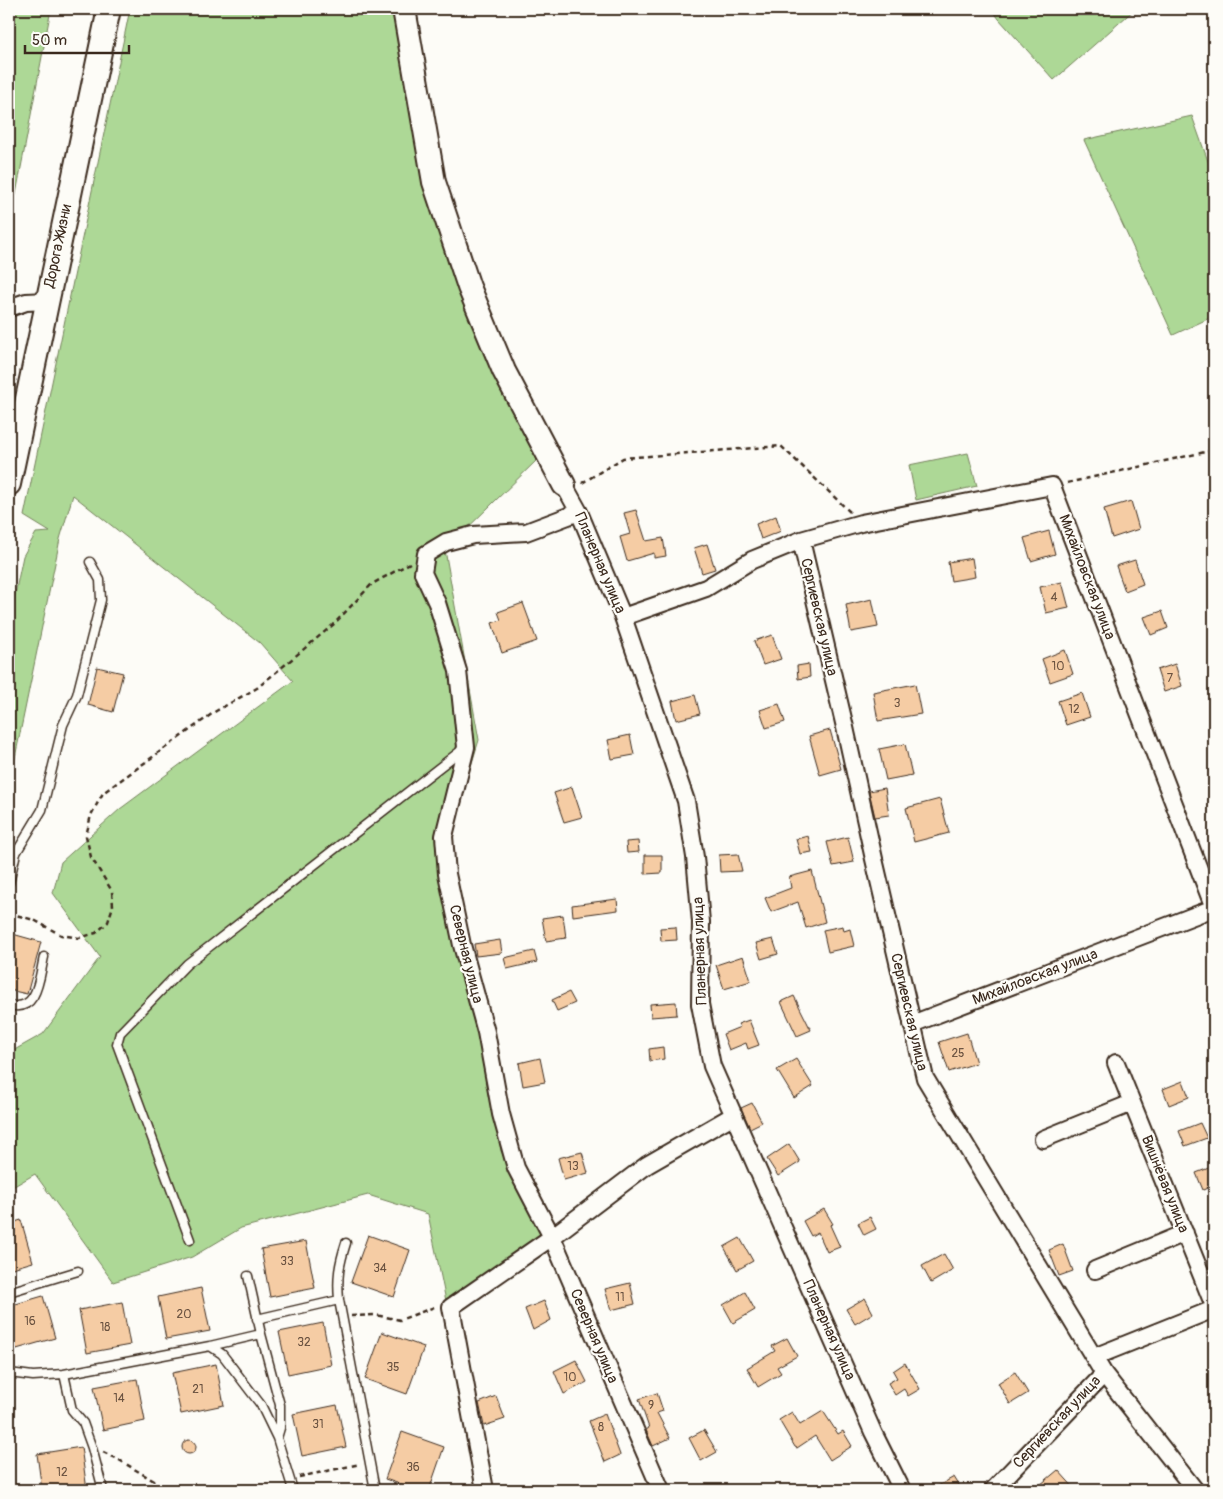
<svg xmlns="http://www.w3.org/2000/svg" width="1223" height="1499" viewBox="0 0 1223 1499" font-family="Pangolin,sans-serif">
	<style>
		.green { fill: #add896; stroke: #74815a }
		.building { fill: #f5cca4; stroke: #3b2a1e }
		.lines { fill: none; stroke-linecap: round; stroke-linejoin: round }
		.lane-casing { stroke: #3b2a1e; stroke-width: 11 }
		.street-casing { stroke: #3b2a1e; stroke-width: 20 }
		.secondary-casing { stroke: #3b2a1e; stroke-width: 26 }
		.path { stroke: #3b2a1e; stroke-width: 2.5; stroke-dasharray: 5 4; stroke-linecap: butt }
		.lane { stroke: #fdfcf7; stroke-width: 8 }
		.street { stroke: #fdfcf7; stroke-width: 16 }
		.secondary { stroke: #fdfcf7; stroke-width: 22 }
		.labels { text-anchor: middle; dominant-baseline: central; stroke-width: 4.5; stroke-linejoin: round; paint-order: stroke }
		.number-label { font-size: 12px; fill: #6a5240 }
		.street-label { font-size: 15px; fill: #3b2a1e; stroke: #fdfcf7 }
	</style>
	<rect width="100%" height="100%" fill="#fdfcf7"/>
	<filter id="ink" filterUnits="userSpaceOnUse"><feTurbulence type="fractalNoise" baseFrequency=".02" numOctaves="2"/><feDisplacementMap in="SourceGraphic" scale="10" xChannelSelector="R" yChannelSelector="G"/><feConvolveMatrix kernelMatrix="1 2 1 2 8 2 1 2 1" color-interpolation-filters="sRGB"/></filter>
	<g filter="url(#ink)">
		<path class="green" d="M9 9H51L9 231Z
			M130 9H394L414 131 449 254 539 458 445 550 479 740 460 802 440 833 482 1038 501 1151 542 1237 458 1299 446 1301 428 1214 368 1195 241 1228 192 1257 113 1282 35 1174 9 1189V1053L43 1034 100 957 53 893 61 862 120 809 293 681 260 643 73 495 60 539 9 787V623L23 556 36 533 50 532 24 516Z
			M992 9H1135L1054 80 999 19Z
			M1192 116 1214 178V316L1173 335 1084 140Z
			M968 453 977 486 916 500 909 465Z"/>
		<path class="building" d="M1131 501 1139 529 1112 538 1104 509Z
			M636 510 646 541 663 538 666 556 654 558V553L627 561 620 537 630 534 624 513Z
			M776 516 781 531 761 539 756 524Z
			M1049 531 1055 554 1031 561 1024 538Z
			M707 544 715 569 702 573 694 548Z
			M972 558 975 577 951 581 948 562Z
			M1135 560 1143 584 1125 591 1116 566Z
			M1062 582 1069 608 1046 613 1040 587Z
			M872 599 878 627 851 632 846 605Z
			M523 603 537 641 502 653 492 623 501 620 498 612Z
			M1162 611 1168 628 1151 635 1144 617Z
			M772 635 781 659 763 665 754 641Z
			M1065 650 1073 674 1050 682 1042 659Z
			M809 664 810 677 798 679 797 666Z
			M1175 664 1182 686 1164 692 1157 670Z
			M97 667 123 673 113 712 88 705Z
			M915 684 921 714 878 721 873 692Z
			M1082 693 1090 717 1066 725 1058 701Z
			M695 695 700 714 676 720 672 701Z
			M779 704 785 722 766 728 760 710Z
			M830 730 841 769 820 775 809 736Z
			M630 735 634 755 612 759 608 740Z
			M905 744 912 775 886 780 879 749Z
			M572 787 582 817 564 822 554 793Z
			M885 788 889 815 875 817 869 791Z
			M940 799 949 833 914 842 906 808Z
			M808 836 812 852 800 854 796 839Z
			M848 837 854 862 833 866 827 842Z
			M638 841 639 852 627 853 626 842Z
			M738 854 742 871 720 872 719 855Z
			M645 855H662V873L645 874Z
			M812 871 825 922 806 928 798 902 771 912 765 898 791 888 789 877Z
			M617 899 618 910 573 916 572 905Z
			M563 915 566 938 546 941 542 918Z
			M843 926 844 931 850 929 854 946 828 952 823 930Z
			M676 927 677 940 661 941 660 928Z
			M9 933 41 942 27 994 9 990Z
			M773 939 778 954 761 959 756 943Z
			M500 940 502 953 476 956 474 944Z
			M534 951 537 962 507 969 504 958Z
			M743 956 751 981 724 989 716 965Z
			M569 992 575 1003 557 1011 552 1000Z
			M794 996 811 1030 797 1036 781 1002Z
			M676 1002 677 1015 651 1017 650 1004Z
			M749 1020 759 1045 748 1049 746 1043 729 1050 723 1034 740 1027 738 1024Z
			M967 1033 976 1063 949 1072 939 1042Z
			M663 1047 664 1059 650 1061 649 1049Z
			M540 1058 545 1082 523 1086 519 1063Z
			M796 1059 813 1086 794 1098 777 1070Z
			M1183 1081 1189 1097 1169 1105 1163 1089Z
			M752 1103 762 1122 750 1128 741 1108Z
			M1200 1123 1207 1138 1185 1146 1179 1131Z
			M789 1144 800 1162 778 1176 767 1159Z
			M582 1152 588 1173 564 1180 558 1158Z
			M1214 1166V1185L1203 1190 1196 1173Z
			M824 1209 833 1224 830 1225 840 1247 827 1252 818 1232 811 1236 803 1221Z
			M870 1217 876 1229 864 1235 858 1223Z
			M21 1220 33 1262 9 1269V1224Z
			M368 1235 410 1250 394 1297 351 1282Z
			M740 1238 753 1261 737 1270 724 1247Z
			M306 1241 315 1288 270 1297 261 1249Z
			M1063 1244 1073 1271 1059 1276 1049 1250Z
			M944 1254 953 1270 931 1283 922 1266Z
			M630 1283 635 1304 611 1310 605 1289Z
			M201 1288 210 1331 166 1339 158 1297Z
			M745 1292 755 1310 733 1323 723 1305Z
			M43 1296 55 1338 13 1350 9 1336V1306Z
			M865 1298 873 1313 855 1324 846 1309Z
			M544 1301 551 1320 533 1330 525 1309Z
			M122 1302 130 1345 87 1353 79 1310Z
			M323 1323 331 1365 288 1374 279 1332Z
			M382 1332 424 1347 407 1394 365 1379Z
			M787 1338 797 1356 777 1367 781 1373 758 1387 747 1368 775 1351 772 1346Z
			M576 1360 587 1382 564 1394 554 1371Z
			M905 1363 920 1389 908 1396 904 1389 895 1395 888 1383 897 1378 893 1371Z
			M216 1364 224 1405 181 1414 172 1373Z
			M1015 1372 1028 1393 1010 1404 998 1383Z
			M137 1379 145 1421 103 1430 94 1387Z
			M657 1393 663 1411 657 1413 670 1438 653 1446 646 1430 649 1428 639 1399Z
			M496 1396 505 1419 484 1426 479 1403Z
			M337 1405 346 1447 302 1456 293 1414Z
			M823 1411 838 1434 843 1431 852 1446 830 1460 815 1436 797 1448 795 1447 779 1420 792 1412 800 1425Z
			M605 1414 620 1455 605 1462 589 1421Z
			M704 1430 717 1452 701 1461 689 1438Z
			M402 1432 444 1447 429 1490H417L385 1479Z
			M182 1447a7 7 0 1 1 14 0a7 7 0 1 1-14 0Z
			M81 1447 87 1490H42L37 1454Z
			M1058 1470 1076 1490H1034Z
			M954 1477 962 1490H931Z"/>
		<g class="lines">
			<g class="lane-casing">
				<path id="lane" d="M9 883 16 853 42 810 63 725 77 695 101 600 100 580 90 562
					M9 1005C38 1013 39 978 44 957
					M190 1240 117 1044 120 1033 187 964 463 749
					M346 1243C339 1265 337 1277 339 1300L375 1490
					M248 1276 261 1334 280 1405V1428L277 1438 293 1490
					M9 1292 78 1271
					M257 1319 339 1300
					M210 1346 222 1354 261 1405 277 1438
					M9 1373 33 1376 64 1374 210 1346 261 1334
					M64 1374 72 1410 83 1423 92 1448 103 1490"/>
			</g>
			<g class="street-casing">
				<path id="street" d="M9 308 26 302 47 301
					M564 485 579 512 623 617 686 801 695 857 701 922 700 1004 712 1066 873 1432 902 1490
					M579 512 526 532 473 535 446 542 426 554 423 573 437 603 458 671 466 747 444 836 447 874 462 945 486 1032 501 1114 516 1168 552 1237 661 1490
					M801 540 844 723 874 859 925 1078 1104 1374 993 1490
					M623 617 706 588 752 560 801 540 861 523 1052 486 1214 908
					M912 1024 1214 908
					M1116 1063 1214 1306
					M1043 1139 1132 1103
					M1095 1270 1185 1233
					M1094 1357 1214 1309
					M1104 1374 1195 1490
					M485 1490 451 1307 552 1237 647 1165 734 1115"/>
			</g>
			<g class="secondary-casing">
				<path id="secondary" d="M404 9 434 182 469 287 504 371 564 485
					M9 484 109 9"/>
			</g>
			<path class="path" d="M582 483 623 458 781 446 850 512
				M1067 483 1214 450
				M9 913 34 920 61 935 79 938 96 933 108 922 113 906 112 891 91 857 86 836 91 815 103 793 216 711 257 688 334 624 372 584 410 563
				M351 1316 376 1315 400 1320 437 1306
				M103 1452 116 1458 169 1490
				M299 1477 360 1464"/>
			<use href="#lane" class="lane"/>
			<use href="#street" class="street"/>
			<use href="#secondary" class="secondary"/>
		</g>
	</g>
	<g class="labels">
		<g class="number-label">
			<text x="1054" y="597">4</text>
			<text x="1058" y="666">10</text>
			<text x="1170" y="678">7</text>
			<text x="897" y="703">3</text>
			<text x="1074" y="709">12</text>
			<text x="958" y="1053">25</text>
			<text x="573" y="1166">13</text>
			<text x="287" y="1261">33</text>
			<text x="380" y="1268">34</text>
			<text x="620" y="1297">11</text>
			<text x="184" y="1314">20</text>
			<text x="30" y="1321">16</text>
			<text x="105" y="1327">18</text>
			<text x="304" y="1342">32</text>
			<text x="393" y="1367">35</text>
			<text x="570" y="1377">10</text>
			<text x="198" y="1389">21</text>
			<text x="119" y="1398">14</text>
			<text x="651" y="1405">9</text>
			<text x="318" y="1424">31</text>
			<text x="601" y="1427">8</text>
			<text x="413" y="1467">36</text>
			<text x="62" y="1472">12</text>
		</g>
		<g class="street-label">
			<text transform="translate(58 246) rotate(-78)">Дорога Жизни</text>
			<text transform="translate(600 563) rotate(67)">Планерная улица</text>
			<text transform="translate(1087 577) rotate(69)">Михайловская улица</text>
			<text transform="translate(819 617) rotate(77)">Сергиевская улица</text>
			<text transform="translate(700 951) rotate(-92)">Планерная улица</text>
			<text transform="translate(466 954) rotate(76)">Северная улица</text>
			<text transform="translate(1035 977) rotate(-21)">Михайловская улица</text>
			<text transform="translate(909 1012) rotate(77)">Сергиевская улица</text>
			<text transform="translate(1165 1184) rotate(68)">Вишнёвая улица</text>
			<text transform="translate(829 1330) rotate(66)">Планерная улица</text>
			<text transform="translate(594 1336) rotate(67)">Северная улица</text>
			<text transform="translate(1057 1422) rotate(-47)">Сергиевская улица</text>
		</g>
	</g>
	<rect width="1223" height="1499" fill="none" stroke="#fdfcf7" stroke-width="30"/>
	<rect x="15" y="15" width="1193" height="1469" fill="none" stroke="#3b2a1e" stroke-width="2" filter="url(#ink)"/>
	<path d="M25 45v8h104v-8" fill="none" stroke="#3b2a1e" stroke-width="2.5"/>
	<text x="32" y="45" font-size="15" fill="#3b2a1e" stroke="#fdfcf7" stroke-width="4" paint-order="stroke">50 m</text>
</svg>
